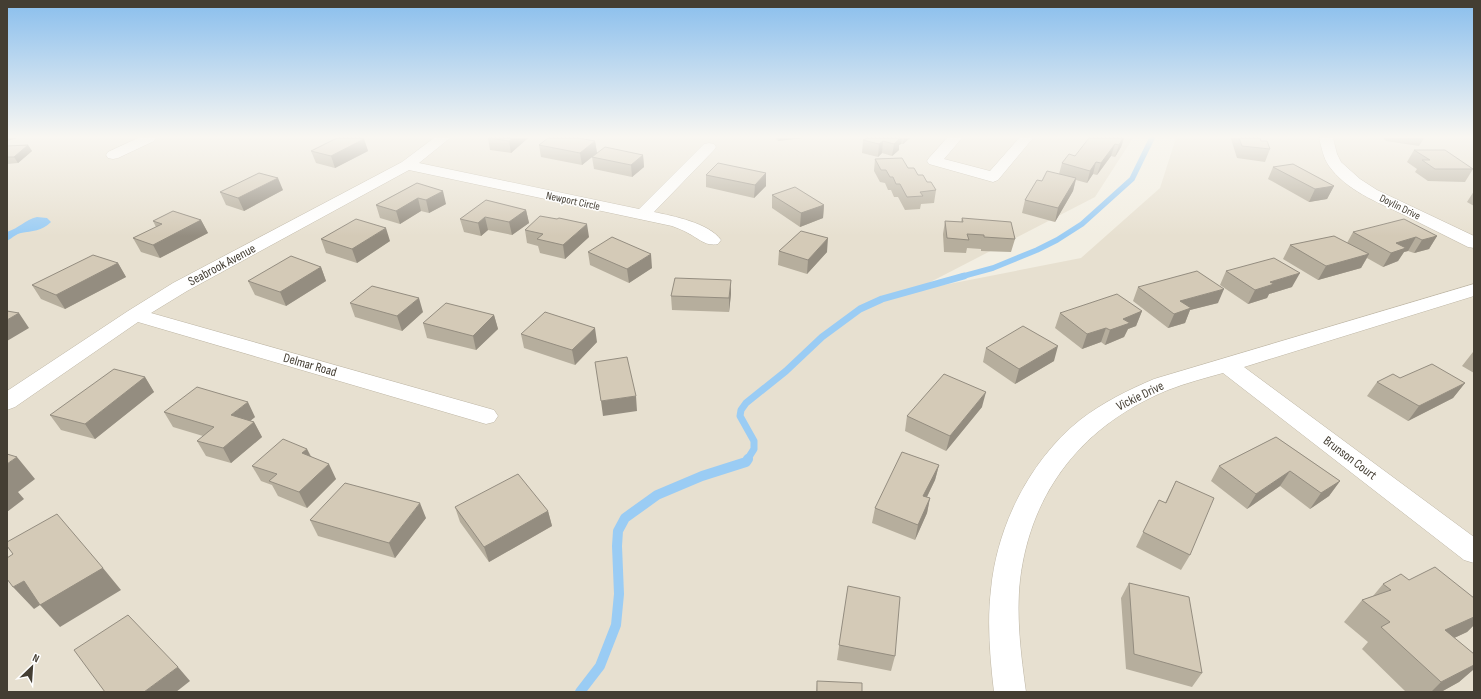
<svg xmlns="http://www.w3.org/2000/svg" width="1481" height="699" viewBox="0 0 1481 699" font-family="'Sofia Sans Condensed',sans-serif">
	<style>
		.residential { fill: #e7e0d0 }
		.water { fill: #9accf4 }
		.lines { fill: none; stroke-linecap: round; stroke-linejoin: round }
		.stream-far2 { stroke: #9accf4; stroke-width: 5.5 }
		.stream-far1 { stroke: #9accf4; stroke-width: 7 }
		.stream { stroke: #9accf4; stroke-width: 10 }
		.minor-casing { stroke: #beb6a5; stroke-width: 1 }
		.minor { fill: #fff; fill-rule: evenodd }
		.wall { fill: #b6ae9d }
		.shaded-wall { fill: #948d80 }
		.building { fill: #d4cab7; stroke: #948d80 }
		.labels { text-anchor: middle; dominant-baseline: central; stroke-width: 3; stroke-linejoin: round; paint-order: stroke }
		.far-street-label { font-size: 11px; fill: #443e33; stroke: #fff }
		.street-label { font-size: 13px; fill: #443e33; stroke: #fff }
	</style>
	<rect width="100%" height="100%" fill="#f2eee2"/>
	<path class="residential" d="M7 138H1133L1095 197 913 291 1081 258 1160 188 1176 138H1474V692H7Z"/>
	<path class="water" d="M37 217 47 218 51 222C42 231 32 231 21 233 16 234 12 238 7 241V232C19 228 25 220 37 217Z"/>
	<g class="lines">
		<path class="stream-far2" d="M960 277 993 268 1037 250 1057 240 1082 224 1132 179 1152 138"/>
		<path class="stream-far1" d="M747 460 754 449V441L740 416 741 410 746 403 786 371 822 337 860 309 882 299 964 276"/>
		<path class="stream" d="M580 692 600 666 616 625 619 594 617 546 618 531 625 518 657 495 702 476 746 462 748 459"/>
		<g class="minor-casing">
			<path id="minor" d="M138 138H156L154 141 118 158 113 159 108 158 106 155 108 152Z
				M434 138H450L419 163 639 209 704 144 709 143 714 144 716 147 714 150 654 212C673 216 709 223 721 240L718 244C706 247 698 238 688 233 683 230 677 228 672 226L409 170 187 291 151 313 494 410 498 416 494 422 486 424 138 322 15 407 7 410V391L128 311 173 283 402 162Z
				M947 138H962L944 159 990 171 1019 138H1033L998 180 993 182 929 164 927 161 929 158Z
				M1319 138H1333L1337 154 1341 162 1360 179 1377 190 1474 236V248L1468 247C1446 236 1424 225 1402 214 1377 202 1346 190 1329 166 1323 157 1322 149 1319 138Z
				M1474 284V296L1244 367 1474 537V563L1464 560 1223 373C1205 378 1186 383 1168 390 1085 424 1031 489 1020 580 1016 617 1021 656 1026 692H994C990 658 987 622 991 589 997 526 1030 460 1080 420 1102 403 1128 390 1154 379Z"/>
		</g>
		<use href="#minor" class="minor"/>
	</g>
	<path class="wall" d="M488 138H528L511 153 490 150Z
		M775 138H803L778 141Z
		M867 138H910L903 144H901L899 145V150L892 156 882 153 878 157 862 153 863 140Z
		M1124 138 1121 147 1115 157 1111 156 1097 175 1093 174 1087 183 1076 180 1073 191 1055 222 1022 213 1025 200 1042 181 1059 174 1062 163 1075 156Z
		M1231 138H1260L1261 141 1270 149 1265 162 1237 158 1231 139Z
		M1383 138H1424L1419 146 1386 141Z
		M364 139 368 151 335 168 316 163 311 151Z
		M595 141 597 153 582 165 541 157 539 145Z
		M28 145 32 151 18 163 7 164V146Z
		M1414 150 1473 169 1465 182 1428 181 1415 172 1417 169 1407 162Z
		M643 155 644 167 632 177 594 169 592 157Z
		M875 159 908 168 927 182 936 190 934 203 921 204 920 209 905 210 898 197H894L891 190H888L885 183 880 182 874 171Z
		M1273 167 1334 186 1327 199 1309 202 1268 179Z
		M766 173V186L754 198 706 187V175Z
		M417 183 446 204 429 213 421 211 400 224 380 218 376 205Z
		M283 190 244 211 226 205 220 192Z
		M1474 191V206L1467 202Z
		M772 195 824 205 823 218 800 227 772 208Z
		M526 210 529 223 512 235 488 230 481 236 464 232 460 219Z
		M962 218 1015 239 1011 252 981 251V249L967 248 966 253 944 252 943 234 945 221 961 222Z
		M201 220 208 233 160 258 141 252 133 238 156 227 153 221Z
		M525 230 589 237 565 259 540 253 538 246 527 243Z
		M1353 232 1437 236 1429 249 1414 253 1408 251 1404 252 1398 261 1383 267 1367 258 1361 268 1318 280 1283 259 1290 245 1347 243Z
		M321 239 390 241 357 263 326 253Z
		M779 251 827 252 807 274 778 265Z
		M588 252 652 268 629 283 590 265Z
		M118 263 126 277 65 309 41 299 32 285Z
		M321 267 326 281 286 306 255 295 248 281Z
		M1226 271 1292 287 1269 294 1267 298 1248 304 1220 285Z
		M1138 287 1218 303 1190 310 1185 323 1168 328 1133 301Z
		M731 294 729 312 672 310 671 296Z
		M350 303 423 312 402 331 355 317Z
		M1142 311 1136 326 1128 329 1124 337 1105 345 1101 342 1082 349 1055 328 1060 313Z
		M494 315 498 329 476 350 427 338 423 323Z
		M521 334 597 342 575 365 524 348Z
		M986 348 1054 361 1015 384 983 362Z
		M1474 351V373L1462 366 1473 352Z
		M145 377 154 392 95 439 61 430 50 415Z
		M1400 378 1465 383 1453 398 1408 421 1367 396 1377 382Z
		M982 407 946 451 905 431 907 416Z
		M164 412 255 417 250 421 254 422 262 437 231 463 206 456 197 441 203 436 173 427Z
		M1276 437 1340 481 1329 496 1310 509 1280 486 1247 509 1211 481 1219 466Z
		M307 449 311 456 336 479 307 508 278 496 272 485 261 481 252 466Z
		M939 465 935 480 927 497 930 498 927 513 915 540 872 523 875 508Z
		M1176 481 1190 555 1181 570 1136 547 1159 500 1165 503Z
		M455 507 548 511 552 526 489 562 460 522Z
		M426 518 395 558 318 536 310 520Z
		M1409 580 1474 598V625L1467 632 1454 638 1474 654V669L1459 682 1441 692H1406L1362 649 1368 642 1344 622 1362 600 1373 596 1383 584Z
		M1129 583 1202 673 1192 687 1126 669 1121 598Z
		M848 586 895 656 891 671 837 660Z
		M817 681 862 692H816Z"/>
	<path class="shaded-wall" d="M7 138H18L7 141Z
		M513 138H528L511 153 509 141Z
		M779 138H803L778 141Z
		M896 138H902L901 144 899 145V150L892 156 894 144Z
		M904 138H910L903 144Z
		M1123 138H1124L1121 147 1115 157 1119 145Z
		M364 139 368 151 335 168 331 156Z
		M595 141 597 153 582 165 580 153Z
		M883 141 882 153 878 157 879 144Z
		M1115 144 1111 156 1097 175 1101 163Z
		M28 145 32 151 18 163 14 157Z
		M643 155 644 167 632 177 631 165Z
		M1096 162 1093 174 1087 183 1090 171Z
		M766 173V186L754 198 755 185Z
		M278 178 283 190 244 211 238 198Z
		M1076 178 1073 191 1055 222 1058 208Z
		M1334 186 1327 199 1309 202 1315 189Z
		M443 191 446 204 429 213 426 200Z
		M418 198 421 211 400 224 396 211Z
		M824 205 823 218 800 227 801 213Z
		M526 210 529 223 512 235 509 222Z
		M485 217 488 230 481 236 478 223Z
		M201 220 208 233 160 258 153 245Z
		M587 224 589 237 565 259 563 245Z
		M386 228 390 241 357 263 352 249Z
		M1437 236 1429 249 1414 253 1422 240Z
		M1416 237 1408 251 1404 252 1398 261 1383 267 1391 253 1396 243Z
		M828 238 827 252 807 274 808 260Z
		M651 254 652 268 629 283 627 269Z
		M1369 254 1361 268 1318 280 1326 266Z
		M118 263 126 277 65 309 56 295Z
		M321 267 326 281 286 306 280 292Z
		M1300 273 1292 287 1269 294 1267 298 1248 304 1255 290 1270 282Z
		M731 280V294L729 312V298Z
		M1224 289 1218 303 1190 310 1185 323 1168 328 1180 301Z
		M419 298 423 312 402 331 397 316Z
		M1142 311 1136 326 1128 329 1124 337 1105 345 1110 330 1123 319Z
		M19 313 29 328 7 341V320Z
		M494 315 498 329 476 350 473 336Z
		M595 328 597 342 575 365 572 350Z
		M1106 328 1101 342 1082 349 1087 334Z
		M1058 346 1054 361 1015 384 1019 369Z
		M145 377 154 392 95 439 85 424Z
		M1465 383 1453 398 1408 421 1419 406Z
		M986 392 982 407 946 451 950 436Z
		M636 396 637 411 603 416 601 401Z
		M248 402 255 417 239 430 231 415Z
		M254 422 262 437 231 463 223 448Z
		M307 449 314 464 302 453Z
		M17 457 35 479 18 492 24 499 7 512V464Z
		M329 464 336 479 307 508 299 492Z
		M939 465 935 480 920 511 923 496Z
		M1290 471 1280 486 1247 509 1256 494Z
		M1340 481 1329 496 1310 509 1321 493Z
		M930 498 927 513 915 540 918 525Z
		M420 503 426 518 395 558 389 543Z
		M548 511 552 526 489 562 484 547Z
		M103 568 121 590 60 627 40 605 34 609 13 587 24 581Z
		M1474 617V625L1467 632 1424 652 1445 630Z
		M1474 665V669L1459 682 1441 692H1431L1441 682Z
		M178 667 190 681 176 692H144Z"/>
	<path class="building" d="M337 138H360L364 139 331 156 311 151Z
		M488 138H513L509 141Z
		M548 138H578L595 141 580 153 539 145Z
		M867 138H900L894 144 883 141 879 144 863 140Z
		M1089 138H1123L1119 145 1115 144 1101 163 1096 162 1090 171 1062 163 1069 154 1075 156Z
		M1239 138H1260L1261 141H1267L1270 149 1242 146Z
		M28 145 14 157H7V146Z
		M605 147 643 155 631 165 592 157Z
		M1414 150H1445L1473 169H1435L1422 160H1430Z
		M902 158 908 168H914L918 175H923L927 182H931L936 190 920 192 923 196 907 197 900 184H896L893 177H890L886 170H881L875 159Z
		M718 163 766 173 755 185 706 175Z
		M1293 164 1334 186 1315 189 1273 167Z
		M1047 171 1076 178 1058 208 1025 200 1037 180 1042 181Z
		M259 173 278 178 238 198 220 192Z
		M417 183 443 191 426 200 418 198 396 211 376 205Z
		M795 187 824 205 801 213 772 195Z
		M486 200 526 210 509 222 485 217 478 223 460 219Z
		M173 211 201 220 153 245 133 238 162 224 153 221Z
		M540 216 557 219 559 218 587 224 563 245 537 239 543 234 525 230Z
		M962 218 1011 222 1015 239 984 237V235L967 234 969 240 947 238 945 221 963 222Z
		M356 219 386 228 352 249 321 239Z
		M1404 219 1437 236 1422 240 1416 237 1396 243 1406 248 1391 253 1353 232Z
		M801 231 828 238 808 260 779 251Z
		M1334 236 1369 254 1326 266 1290 245Z
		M612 237 651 254 627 269 588 252Z
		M93 255 118 263 56 295 32 285Z
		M291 256 321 267 280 292 248 281Z
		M1274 258 1300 273 1270 282 1274 284 1255 290 1226 271Z
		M1197 271 1224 289 1180 301 1191 308 1174 314 1138 287Z
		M675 278 731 280 729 298 671 296Z
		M372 286 419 298 397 316 350 303Z
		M1117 294 1142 311 1123 319 1130 323 1110 330 1106 328 1087 334 1060 313Z
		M446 303 494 315 473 336 423 323Z
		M7 311 19 313 7 320Z
		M545 312 595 328 572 350 521 334Z
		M1023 326 1058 346 1019 369 986 348Z
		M627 357 636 396 601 401 595 362Z
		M1432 364 1465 383 1419 406 1377 382 1393 374 1400 378Z
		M114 369 145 377 85 424 50 415Z
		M944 374 986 392 950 436 907 416Z
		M197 387 248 402 231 415 254 422 223 448 197 441 214 427 164 412Z
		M1276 437 1340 481 1321 493 1290 471 1256 494 1219 466Z
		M283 439 307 449 302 453 329 464 299 492 269 481 277 474 252 466Z
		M902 452 939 465 923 496 930 498 918 525 875 508Z
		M7 454 17 457 7 464Z
		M518 474 548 511 484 547 455 507Z
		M1176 481 1214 498 1190 555 1143 532 1159 500 1166 503Z
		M345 483 420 503 389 543 310 520Z
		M57 514 103 568 40 605 24 581 13 587 7 579V558L13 554 7 546V542Z
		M1435 567 1474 598V617L1445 630 1474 654V665L1441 682 1381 627 1390 622 1362 600 1391 590 1383 584 1401 574 1409 580Z
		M1129 583 1189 597 1202 673 1134 654Z
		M848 586 900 597 895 656 839 645Z
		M128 615 178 667 144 692H105L74 650Z
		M817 681 862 683V692H817Z"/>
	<linearGradient id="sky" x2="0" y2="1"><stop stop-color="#89beed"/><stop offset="0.58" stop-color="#f9f7f2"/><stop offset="1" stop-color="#f9f7f2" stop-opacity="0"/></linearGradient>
	<rect width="1481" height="236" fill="url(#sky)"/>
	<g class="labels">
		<g class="far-street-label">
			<text transform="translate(573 201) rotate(12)">Newport Circle</text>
			<text transform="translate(1400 207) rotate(26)">Doylin Drive</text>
		</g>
		<g class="street-label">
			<text transform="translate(222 265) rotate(-28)">Seabrook Avenue</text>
			<text transform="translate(310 365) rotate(16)">Delmar Road</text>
			<text transform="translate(1140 396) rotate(-26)">Vickie Drive</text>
			<text transform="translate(1350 458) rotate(37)">Brunson Court</text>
		</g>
	</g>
	<rect width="1481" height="699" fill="none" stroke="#443e33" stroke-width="16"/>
	<g transform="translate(32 667) rotate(25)" stroke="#ffffff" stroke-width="3" paint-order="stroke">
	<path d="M0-3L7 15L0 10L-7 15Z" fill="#443e33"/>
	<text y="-6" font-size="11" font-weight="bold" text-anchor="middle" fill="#443e33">N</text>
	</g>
</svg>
